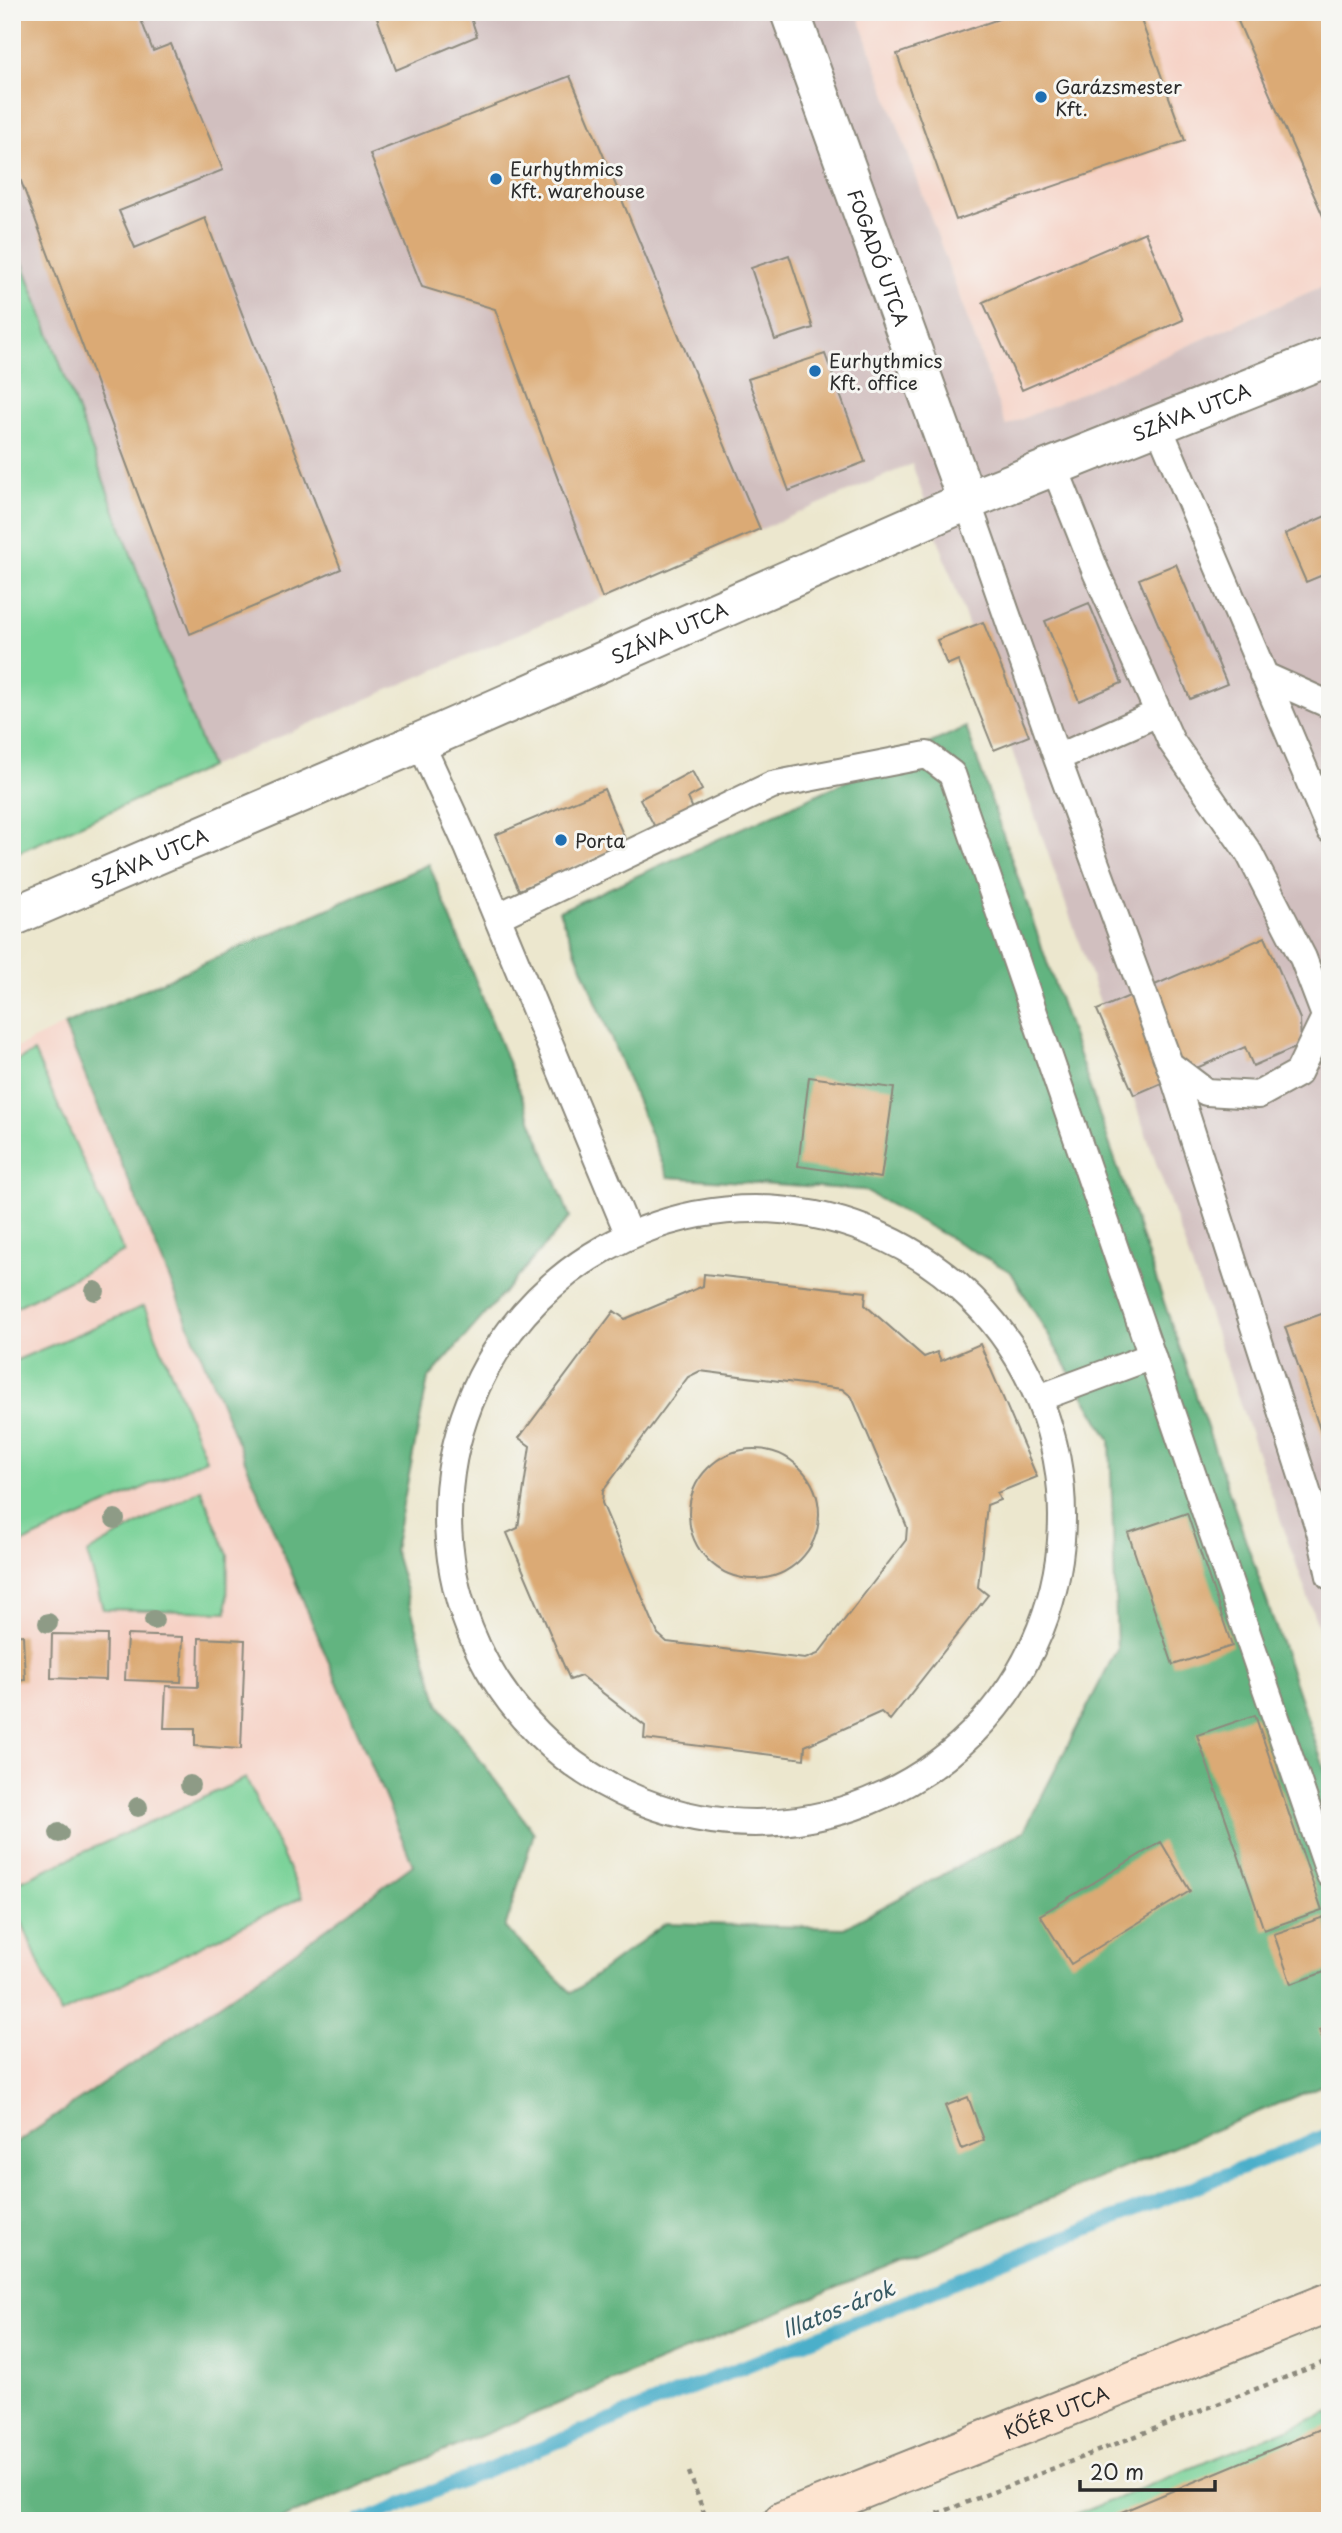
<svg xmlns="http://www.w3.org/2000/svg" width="1342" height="2533" viewBox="0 0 1342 2533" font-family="'Playpen Sans',sans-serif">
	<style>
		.built { fill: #f6d1c5 }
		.industrial { fill: #d1bfbf }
		.green { fill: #79d298; stroke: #527e62; stroke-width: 2 }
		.forest { fill: #62b480; stroke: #467056; stroke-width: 2 }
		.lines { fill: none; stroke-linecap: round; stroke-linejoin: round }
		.stream { stroke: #4bafca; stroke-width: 14 }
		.building { fill: #dbaa74; fill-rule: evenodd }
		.lane-casing { stroke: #8c897c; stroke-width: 30 }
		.street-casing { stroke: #8c897c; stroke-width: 42 }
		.secondary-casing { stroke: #8c897c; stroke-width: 42 }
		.path { stroke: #8c897c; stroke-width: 4.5; stroke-dasharray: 5 5; stroke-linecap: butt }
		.lane { stroke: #fff; stroke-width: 26 }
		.street { stroke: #fff; stroke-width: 38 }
		.secondary { stroke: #fde4d0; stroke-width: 38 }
		.tree { fill: #8e9b86 }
		.poi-dot { fill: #1f6fb2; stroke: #f6f6f2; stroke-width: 2.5 }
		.labels { text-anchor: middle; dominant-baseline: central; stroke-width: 6; stroke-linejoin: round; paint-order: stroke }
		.poi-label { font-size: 19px; fill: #2b2b2b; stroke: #f6f6f2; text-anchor: start }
		.street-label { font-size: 19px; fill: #2b2b2b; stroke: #f6f6f2 }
		.water-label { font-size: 21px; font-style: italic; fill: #365963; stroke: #f6f6f2 }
	</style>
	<rect width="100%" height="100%" fill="#f6f6f2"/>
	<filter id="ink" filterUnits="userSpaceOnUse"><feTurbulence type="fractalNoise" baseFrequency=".0143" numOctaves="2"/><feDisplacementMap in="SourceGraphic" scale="14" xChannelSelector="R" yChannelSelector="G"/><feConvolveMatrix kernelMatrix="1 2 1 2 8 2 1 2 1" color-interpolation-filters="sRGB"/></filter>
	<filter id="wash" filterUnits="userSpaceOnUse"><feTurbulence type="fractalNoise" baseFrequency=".00686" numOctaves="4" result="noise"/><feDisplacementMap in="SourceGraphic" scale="28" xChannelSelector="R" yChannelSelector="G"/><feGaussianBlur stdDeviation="1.57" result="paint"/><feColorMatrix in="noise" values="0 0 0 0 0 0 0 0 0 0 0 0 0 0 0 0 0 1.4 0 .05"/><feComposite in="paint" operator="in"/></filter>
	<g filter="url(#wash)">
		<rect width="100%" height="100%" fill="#ece7ce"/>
		<path class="built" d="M857 12H1330V283L1006 426Z
			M64 1025 413 1866 275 1966 12 2146V1050Z"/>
		<path class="industrial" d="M12 12H857L1006 426 1330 283V1661L912 464 210 767 12 234Z"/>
		<path class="green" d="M12 234 210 767 12 855Z
			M34 1052 124 1252 12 1309V1063Z
			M144 1306 206 1459 12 1548V1362Z
			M201 1489 228 1555 227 1612 103 1609 87 1553Z
			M246 1778 302 1897 60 2014 12 1898V1885Z
			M1330 2412V2521H1060Z"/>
		<path class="forest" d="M966 727 1330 1785V2082L277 2521H12V2146L275 1966 413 1865 64 1025 429 864 570 1217 428 1379 394 1550 439 1704 534 1833 505 1928 572 1993 666 1923 844 1928 1024 1831 1117 1649 1110 1440 1011 1272 863 1190 668 1177 559 911Z"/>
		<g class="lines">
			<path class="stream" d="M361 2521 1048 2244 1330 2134"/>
		</g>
		<g id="blocks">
			<path class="building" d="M12 12H138L153 51 171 44 223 170 119 211 135 248 205 218 341 569 190 634 12 157Z
				M375 12H469L477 36 396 70Z
				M1019 12H1138L1185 141 956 220 897 54Z
				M1234 12H1330V232Z
				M570 76 760 529 602 598 495 309 422 287 370 154Z
				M1145 232 1183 320 1022 390 983 302Z
				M789 255 813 328 775 340 751 268Z
				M825 354 865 462 789 491 748 379Z
				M1330 514V572L1306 582 1285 534Z
				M1176 564 1227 684 1190 699 1139 579Z
				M1089 603 1122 683 1079 701 1045 621Z
				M983 622 1029 736 994 750 958 660 947 665 937 640Z
				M692 771 702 790 688 798 693 809 656 829 640 799Z
				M604 789 627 844 519 890 495 835Z
				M1265 937 1300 1019 1301 1045 1253 1066 1245 1047 1134 1095 1097 1010Z
				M809 1077 894 1088 881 1178 798 1166Z
				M704 1274 866 1292 865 1305 924 1357 937 1352 941 1361 980 1344 1037 1477 997 1493 1000 1500 987 1505 978 1587 988 1595 890 1720 881 1712 805 1746 804 1759 644 1739 645 1726 581 1676 570 1680 507 1533 518 1528 530 1446 519 1438 614 1311 625 1319 703 1286ZM700 1371 842 1389 852 1397 907 1527 906 1540 818 1654 805 1659 667 1642 658 1634 602 1503 603 1491 688 1377Z
				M1330 1311V1456H1329L1285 1327Z
				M689 1514a65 65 0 1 1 130 0a65 65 0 1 1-130 0Z
				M1187 1513 1232 1646 1173 1665 1128 1533Z
				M52 1634 107 1635 106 1680 51 1678Z
				M23 1635 25 1680 12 1681V1636Z
				M127 1635 183 1637 181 1682 125 1680Z
				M199 1638 245 1640 241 1749 195 1746V1728H164L166 1686 198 1687Z
				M1255 1715 1322 1910 1264 1930 1197 1735Z
				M1161 1842 1190 1891 1071 1964 1040 1915Z
				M1324 1917 1330 1935V1970L1291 1984 1274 1934Z
				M1330 2025V2057L1319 2030Z
				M968 2097 984 2140 962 2149 945 2106Z
				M1330 2425V2521H1100Z"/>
		</g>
	</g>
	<g filter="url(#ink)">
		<use href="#blocks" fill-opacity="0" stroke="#8c897c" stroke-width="2"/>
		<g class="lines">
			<g class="lane-casing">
				<path id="lane" d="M1158 425 1330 830
					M1054 466 1096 572 1171 741 1249 853 1303 958 1330 1029
					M967 501 1057 758 1174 1077 1321 1535 1330 1543
					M1263 675 1330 705
					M420 742 468 847 629 1235
					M1057 758 1158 713
					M497 917 772 785 927 755 952 774 1330 1875
					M1169 1064 1206 1092 1258 1095 1298 1073 1325 1017
					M448 1516a307 307 0 1 1 614 0a307 307 0 1 1-614 0Z
					M1039 1398 1152 1356
					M1321 1535 1330 1576"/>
			</g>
			<g class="street-casing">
				<g id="street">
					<path id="s1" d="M790 12 967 501"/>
					<path id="s2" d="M12 917 420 742 967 501 1330 356"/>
				</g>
			</g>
			<g class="secondary-casing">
				<g id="secondary">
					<path id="s3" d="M783 2521 1330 2302"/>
				</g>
			</g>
			<path class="path" d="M689 2472 707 2521
				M919 2521 1330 2360"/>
			<use href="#lane" class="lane"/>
			<use href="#street" class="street"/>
			<use href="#secondary" class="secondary"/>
		</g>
		<g class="tree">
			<circle cx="95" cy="1291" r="10"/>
			<circle cx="115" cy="1519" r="10"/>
			<circle cx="154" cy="1620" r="10"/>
			<circle cx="48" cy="1623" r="10"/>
			<circle cx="190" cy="1785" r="10"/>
			<circle cx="138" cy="1807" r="10"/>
			<circle cx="59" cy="1833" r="10"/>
		</g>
	</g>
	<g class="poi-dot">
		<circle cx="1041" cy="97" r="7"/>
		<circle cx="496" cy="179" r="7"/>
		<circle cx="815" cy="371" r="7"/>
		<circle cx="561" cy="840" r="7"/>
	</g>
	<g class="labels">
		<g class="poi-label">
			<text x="1055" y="86">Garázsmester<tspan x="1055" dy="22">Kft.</tspan></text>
			<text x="510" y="168">Eurhythmics<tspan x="510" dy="22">Kft. warehouse</tspan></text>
			<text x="829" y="360">Eurhythmics<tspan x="829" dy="22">Kft. office</tspan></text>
			<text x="575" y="840">Porta</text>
		</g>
		<g class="street-label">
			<text stroke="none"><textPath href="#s1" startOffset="261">FOGADÓ UTCA</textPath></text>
			<text stroke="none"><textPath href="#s2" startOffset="1283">SZÁVA UTCA</textPath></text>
			<text stroke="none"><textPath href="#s2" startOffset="716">SZÁVA UTCA</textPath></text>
			<text stroke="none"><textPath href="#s2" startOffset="149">SZÁVA UTCA</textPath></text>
			<text stroke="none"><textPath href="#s3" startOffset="294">KŐÉR UTCA</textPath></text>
		</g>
		<g class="water-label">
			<text transform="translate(838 2308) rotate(-22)">Illatos-árok</text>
		</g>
	</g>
	<rect width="1342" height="2533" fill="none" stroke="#f6f6f2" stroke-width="42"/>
	<path d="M1080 2480v10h135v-10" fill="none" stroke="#2b2b2b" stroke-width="3.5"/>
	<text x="1090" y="2480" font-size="21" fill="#2b2b2b" stroke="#f6f6f2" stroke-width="5" paint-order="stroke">20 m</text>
</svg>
